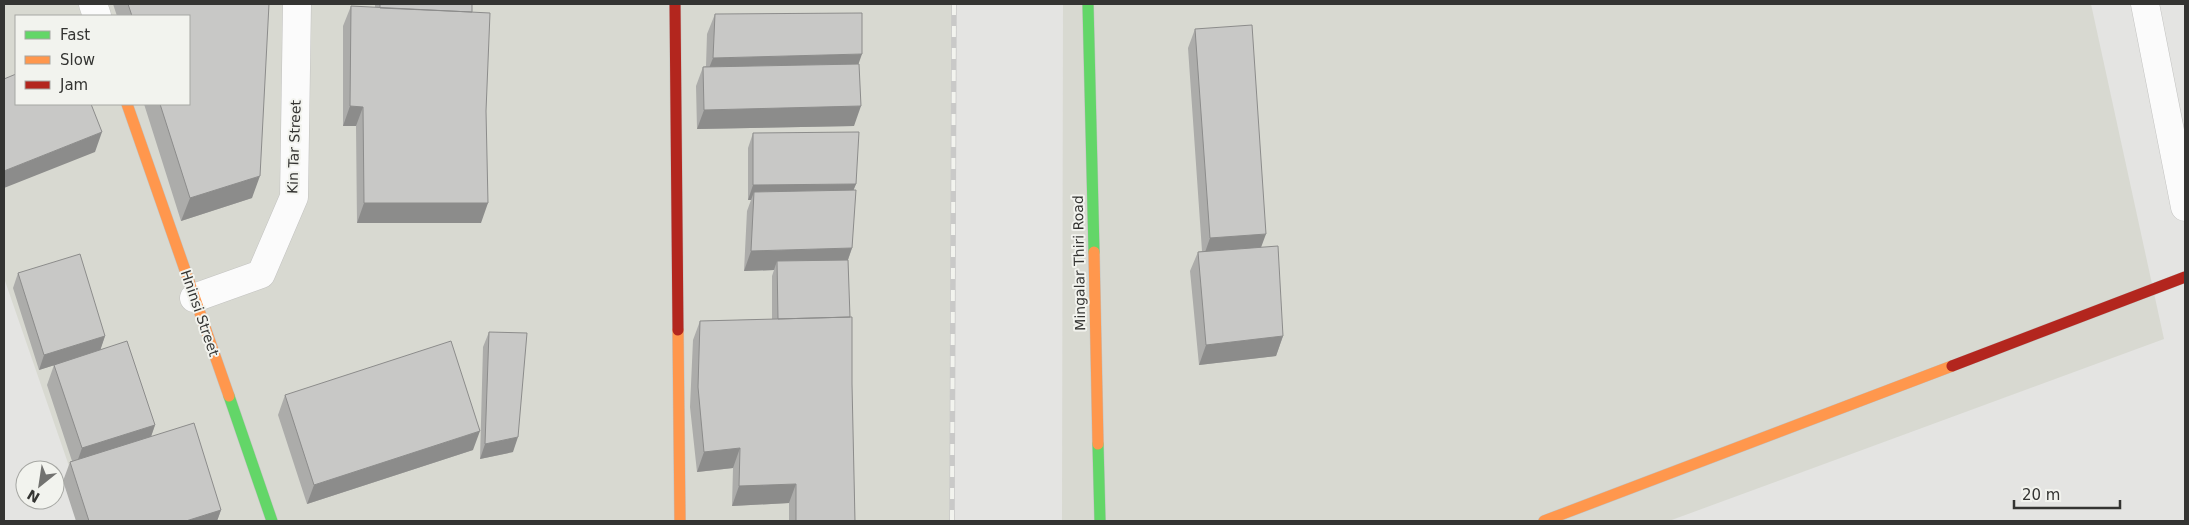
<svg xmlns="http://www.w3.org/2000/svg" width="2189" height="525" viewBox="0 0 2189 525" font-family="'DejaVu Sans',sans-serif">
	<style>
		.built { fill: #d8d9d1; fill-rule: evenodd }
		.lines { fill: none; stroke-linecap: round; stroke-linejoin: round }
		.street-casing { stroke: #c2c2c0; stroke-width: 29 }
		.fast-casing { stroke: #c2c2c0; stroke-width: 12 }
		.slow-casing { stroke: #c2c2c0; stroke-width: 12 }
		.jam-casing { stroke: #c2c2c0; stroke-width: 12 }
		.street { stroke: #fbfbfb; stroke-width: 28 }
		.fast { stroke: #63d668; stroke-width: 11 }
		.slow { stroke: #ff974d; stroke-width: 11 }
		.jam { stroke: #b3261e; stroke-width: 11 }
		.rail-casing { stroke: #c9c9c8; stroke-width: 5.5 }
		.rail { stroke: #f2f3ee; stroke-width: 4; stroke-dasharray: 11; stroke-linecap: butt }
		.wall { fill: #acacaa }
		.shaded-wall { fill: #8c8c8b }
		.building { fill: #c8c8c6; stroke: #8c8c8b }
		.labels { text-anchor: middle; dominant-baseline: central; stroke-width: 4; stroke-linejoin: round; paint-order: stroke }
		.street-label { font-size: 14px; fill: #343432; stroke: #f2f3ee }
	</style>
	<rect width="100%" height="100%" fill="#e4e4e2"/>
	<path class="built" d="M4 4H954L951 521H88L4 278ZM16 16H189V104H16Z
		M1063 4H2091L2164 339 1669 521H1062Z"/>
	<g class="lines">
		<g class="street-casing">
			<path id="street" d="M93 4 97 16
				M2145 4 2185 207
				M194 298 261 274 294 197 297 4"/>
		</g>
		<g class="fast-casing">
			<path id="fast" d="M1088 4 1094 252
				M229 396 272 521
				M1098 444 1100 521"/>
		</g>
		<g class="slow-casing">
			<path id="slow" d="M127 104 229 396
				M1094 252 1098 444
				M678 330 680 521
				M1544 521 1952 366"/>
		</g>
		<g class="jam-casing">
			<path id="jam" d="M675 4 678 330
				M1952 366 2185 277"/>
		</g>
		<use href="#street" class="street"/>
		<use href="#fast" class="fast"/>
		<use href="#slow" class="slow"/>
		<use href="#jam" class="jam"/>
		<g class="rail-casing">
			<path id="rail" d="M952 521 954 4"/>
		</g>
		<use href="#rail" class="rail"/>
	</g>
	<path class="wall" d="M113 4H269L252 198 181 221 144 104H189V16H117Z
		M375 4H472V12L481 223H357L356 126H343V26L351 6 375 8Z
		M715 14 858 64 854 126 697 129 696 86 703 67 706 66 707 34Z
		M1195 29 1261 248 1283 336 1276 356 1199 365 1190 271 1198 252 1202 251 1188 48Z
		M753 133 856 184 853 190 852 248 848 260 855 521H789V503L732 506 733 468 697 472 690 407 693 340 700 321 772 319V276L774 270 744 271 747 211 751 200H748V148Z
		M18 273 105 336 100 350 155 425 151 437 221 510 217 521H76L63 481 70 462 72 461 47 385 54 365 57 364 39 370 13 288Z
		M489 332 513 452 480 459 483 347Z
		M285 395 473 450 307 504 278 415Z"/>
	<path class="shaded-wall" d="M862 54 855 74 705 78 713 58Z
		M350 106 363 107 356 126H343Z
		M861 106 854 126 697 129 704 110Z
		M102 132 95 152 4 188V171Z
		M260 176 252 198 181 221 190 198Z
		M856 184 850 199 754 192 751 200H748L753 185Z
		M364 203H488L481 223H357Z
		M1266 234 1259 253 1203 258 1210 238Z
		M852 248 845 268 777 261 774 270 744 271 751 251Z
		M105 336 100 351 39 370 44 355Z
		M1283 336 1276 356 1199 365 1206 345Z
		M155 425 148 445 75 468 82 448Z
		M480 431 473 450 307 504 314 485Z
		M518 437 513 452 480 459 485 444Z
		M740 448 733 468 697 472 704 452Z
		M796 484 789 503 732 506 739 486Z
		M221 510 217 521H186Z"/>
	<path class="building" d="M128 4H269L260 176 190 198 160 104H189V16H132Z
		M380 4H472V12L380 8Z
		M351 6 490 13 486 111 488 203H364L363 107 350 106Z
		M862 13V54L713 58 715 14Z
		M1252 25 1266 234 1210 238 1195 29Z
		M859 64 861 106 704 110 703 67Z
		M16 74V104H91L102 132 4 171V79Z
		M859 132 856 184 753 185V133Z
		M856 190 852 248 751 251 754 192Z
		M1278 246 1283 336 1206 345 1198 252Z
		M80 254 105 336 44 355 18 273Z
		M848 260 850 317 778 319 777 261Z
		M852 317V384L855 521H796V484L739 486 740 448 704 452 698 387 700 321Z
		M489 332 527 333 518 437 485 444Z
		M127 341 155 425 82 448 54 365Z
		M451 341 480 431 314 485 285 395Z
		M194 423 221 510 186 521H89L70 462Z"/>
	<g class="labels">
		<g class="street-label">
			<text transform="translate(294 147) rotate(-88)">Kin Tar Street</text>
			<text transform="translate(1079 263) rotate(-91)">Mingalar Thiri Road</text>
			<text transform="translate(200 313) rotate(71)">Hninsi Street</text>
		</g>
	</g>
	<rect width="2189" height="525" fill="none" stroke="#343432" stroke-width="10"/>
	<rect x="15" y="15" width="175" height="90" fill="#f2f3ee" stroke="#a6a7a3"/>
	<rect x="25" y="31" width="25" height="8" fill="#63d668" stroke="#a6a7a3"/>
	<text x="60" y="40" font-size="15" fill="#343432">Fast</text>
	<rect x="25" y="56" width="25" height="8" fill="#ff974d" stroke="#a6a7a3"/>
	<text x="60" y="65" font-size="15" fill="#343432">Slow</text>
	<rect x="25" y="81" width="25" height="8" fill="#b3261e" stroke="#a6a7a3"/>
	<text x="60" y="90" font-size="15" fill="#343432">Jam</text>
	<g transform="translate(40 485) rotate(210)"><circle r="24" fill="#f2f3ee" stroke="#a6a7a3"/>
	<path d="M0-4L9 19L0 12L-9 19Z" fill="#727270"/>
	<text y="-8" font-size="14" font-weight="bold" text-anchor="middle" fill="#343432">N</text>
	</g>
	<path d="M2014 500v8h106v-8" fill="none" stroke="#343432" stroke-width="2.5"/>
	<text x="2022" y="500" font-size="15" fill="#343432" stroke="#f2f3ee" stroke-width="4" paint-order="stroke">20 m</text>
</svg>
